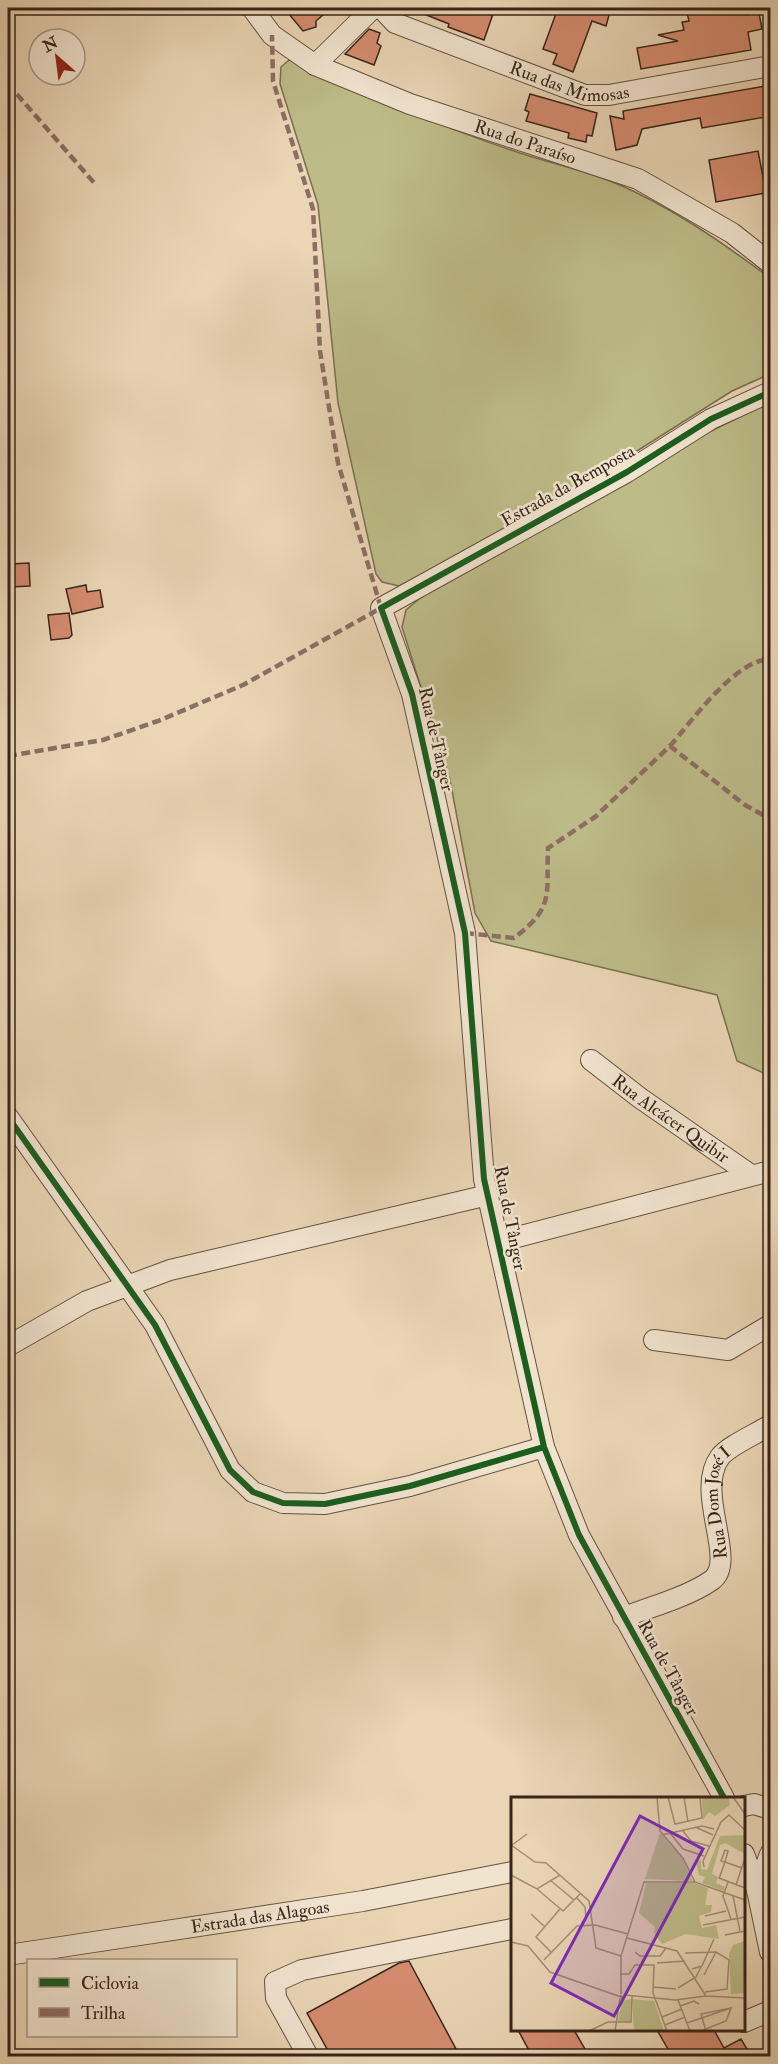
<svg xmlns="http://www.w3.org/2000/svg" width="778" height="2064" viewBox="0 0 778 2064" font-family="'IM FELL Double Pica',serif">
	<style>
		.green { fill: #bdbc89; stroke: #7a7051; stroke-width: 1.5 }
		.building { fill: #d58c70; stroke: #372519; stroke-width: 1.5 }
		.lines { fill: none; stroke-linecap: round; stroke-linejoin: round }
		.minor-casing { stroke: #645140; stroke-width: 22 }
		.minor { stroke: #f1e4cf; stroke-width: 20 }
		.quiet { stroke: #8d6e63; stroke-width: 4.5; stroke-dasharray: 9 4.5; stroke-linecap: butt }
		.cycleway-casing { stroke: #f1e4cf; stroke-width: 10 }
		.cycleway { stroke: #1b5e20; stroke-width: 6 }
		.labels { text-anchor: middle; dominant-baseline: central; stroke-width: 5; stroke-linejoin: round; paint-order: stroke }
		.street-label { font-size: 18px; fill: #372519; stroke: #f1e4cf }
		.inset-road { fill: none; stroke: #a28f77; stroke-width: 1.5 }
		.view { fill: #7b2cbf; fill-opacity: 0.15; stroke: #7b2cbf; stroke-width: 3 }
		.inset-edge { fill: none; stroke: #372519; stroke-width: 3 }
	</style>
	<rect width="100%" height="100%" fill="#ead5b5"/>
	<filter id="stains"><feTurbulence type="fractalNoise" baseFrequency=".00333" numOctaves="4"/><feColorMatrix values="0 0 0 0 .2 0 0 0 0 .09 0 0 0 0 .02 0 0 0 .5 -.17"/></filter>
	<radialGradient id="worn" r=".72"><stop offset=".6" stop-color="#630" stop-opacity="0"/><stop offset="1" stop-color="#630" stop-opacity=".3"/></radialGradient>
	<path class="green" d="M289 60 300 62C371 96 436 125 511 150 545 162 581 169 615 183 670 206 723 243 770 278V374L732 391 621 461 448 562 399 586 382 582 376 574 338 403 318 205 280 84 281 67Z
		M770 402V1076L737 1061 717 995 491 941 475 913 450 780 402 627 406 610 425 594 701 436Z"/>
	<path class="building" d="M284 8H331L316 21V27L303 31Z
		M409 8H495L484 40 448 27 449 24Z
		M558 8H611L606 26 592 21 573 72 553 64 557 54 543 49Z
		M686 8H745L746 15 759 13 762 29 748 32 751 50 641 69 637 48 678 41 658 35 684 30 682 22 689 21Z
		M369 29 380 33 377 43 381 46 374 65 345 54Z
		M771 85V116L702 128 700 118 642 129 637 145 616 150 610 116 624 119 623 111Z
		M530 94 597 113 592 136 587 135 586 142 568 138 569 133 526 121 529 112 525 110Z
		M758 151 766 193 716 202 709 160Z
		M29 563 30 586 10 587V564Z
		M86 585 87 592 100 590 103 607 72 614 66 589Z
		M69 613 72 635 69 638 51 640 48 615Z
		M409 1961 456 2049 442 2056H331L307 2013 399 1963Z
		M518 2030H574L589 2056H532Z
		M657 2030H714L724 2048 741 2039 751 2056H672Z"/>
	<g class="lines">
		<g class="minor-casing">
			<g id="minor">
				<path id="s1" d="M252 8 272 35 315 65 410 104 638 179 732 233 770 263"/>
				<path id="s2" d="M381 8 395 23 585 95H609L770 66"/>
				<path d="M315 65 373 8"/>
				<path id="s3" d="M591 1060 640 1098 751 1175"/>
				<path d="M8 1117 155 1325 230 1470 253 1492 283 1503 325 1504 410 1486 544 1447"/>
				<path d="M498 1242 770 1171"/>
				<path d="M654 1340 728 1350 770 1325"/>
				<path d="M8 1346 87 1301 170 1270 488 1195"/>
				<path id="s4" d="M623 1617C649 1608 690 1596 712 1580 738 1561 694 1492 720 1457 728 1446 758 1433 770 1425"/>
				<path d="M724 1798 579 1535 544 1447 484 1179 465 933 412 694 381 608 627 472 711 419 770 392"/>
				<path d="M744 1806 754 1804 770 1809"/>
				<path d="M744 1854 757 1890 770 1952"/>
				<path d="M757 1890 770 1854"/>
				<path id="s5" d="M8 1955 363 1901 512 1872"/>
				<path d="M744 2022 770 2011"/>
				<path d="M308 2056 276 1998 275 1982 302 1970 512 1929"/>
			</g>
		</g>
		<use href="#minor" class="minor"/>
		<path class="quiet" d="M8 84 96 185
			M670 746C692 721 735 660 770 659
			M8 756 103 740 158 721 243 685 381 608 338 463 320 351 313 209 273 81 272 35
			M465 933 514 938C555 907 546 895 548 848L595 817 670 746 745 805 770 819"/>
		<g class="cycleway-casing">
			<path id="cycleway" d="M8 1117 155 1325 230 1470 253 1492 283 1503 325 1504 410 1486 544 1447
				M724 1798 579 1535 544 1447 484 1179 465 933 412 694 381 608 627 472 711 419 770 392"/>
		</g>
		<use href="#cycleway" class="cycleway"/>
	</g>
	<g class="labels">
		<g class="street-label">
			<text stroke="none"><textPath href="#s2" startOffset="206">Rua das Mimosas</textPath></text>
			<text stroke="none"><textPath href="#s1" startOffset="310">Rua do Paraíso</textPath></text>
			<text transform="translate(568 486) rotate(-29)">Estrada da Bemposta</text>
			<text transform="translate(436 739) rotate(77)">Rua de Tânger</text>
			<text stroke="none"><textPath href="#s3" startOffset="99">Rua Alcácer Quibir</textPath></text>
			<text transform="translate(510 1218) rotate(79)">Rua de Tânger</text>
			<text stroke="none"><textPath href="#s4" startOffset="178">Rua Dom José I</textPath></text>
			<text transform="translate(668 1668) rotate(61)">Rua de Tânger</text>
			<text stroke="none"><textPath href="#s5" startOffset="255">Estrada das Alagoas</textPath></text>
		</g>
	</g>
	<g transform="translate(511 1797)">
		<rect width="234" height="234" fill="#ead5b5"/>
		<path d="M209 0H218L219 8 204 19 198 15 192 23 191 0ZM149 36 171 60 182 84 134 82ZM234 38V57L214 46 209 48 201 77 207 80 205 86 214 90 212 94 191 86 194 80 188 78 184 62 190 64V72L196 73 209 39ZM135 86H183L197 91 194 108H201L200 115 188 119 191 131 205 128 208 142 175 137 151 147 143 136 144 130 128 116ZM234 144V196L220 197 218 157 222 148ZM120 202 119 225 107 224 111 204ZM121 202 143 204 153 234H123Z" fill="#bdbc89"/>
		<path class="inset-road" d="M146 0 149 34 172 61 184 85M157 0 164 27 191 21 189 0M173 0 177 25M222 0 234 17M184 30 202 38M172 34 180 44 198 49M159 36 172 52 193 59M151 38 191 29 203 32M0 48 24 65 35 66 78 104 85 151 110 159M1 48 16 37M214 65 210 64 214 53 217 54 214 65 209 79 208 81 234 91M214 65 231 71M193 70 192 64 210 25 218 18 234 33M0 78 26 92 49 78M39 83 63 103M217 85 212 99 220 122M225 88 234 61M26 92 52 114 70 96M222 99 229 134M66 101 74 110 75 121 70 128M20 117 34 130M194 119 215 114M192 128 234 120M214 138 234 134M116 141 166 154 195 199M0 145 17 149 39 175 113 201 109 198M40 155 25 140 49 112M124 155 129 159H149L155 151M174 156 205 155 218 163 216 192 194 195M33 163 66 129 84 128 117 137M146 166 174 164M181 172 191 169 203 142M109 177H118L124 168H143L142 196 156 234M193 178 205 155M142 190 165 192M167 191 185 180 190 170M110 197V159L133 85H184L234 103M114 198 164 203 195 199 234 201M167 203 179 234M169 209 183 204 188 207M151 220 171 212M176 226 220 211 215 224 190 234M154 228 174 220M78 234 97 225H120L121 199M104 234 109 201M195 234 190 217 220 211"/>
		<path class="view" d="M129 19 192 52 103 219 40 186Z"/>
		<rect width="234" height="234" class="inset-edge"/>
	</g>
	<rect width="778" height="2064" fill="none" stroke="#ead5b5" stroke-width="30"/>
	<rect x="9" y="9" width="760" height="2046" fill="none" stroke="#372519" stroke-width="3"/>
	<rect x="15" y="15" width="748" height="2034" fill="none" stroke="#372519" stroke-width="1.5"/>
	<rect x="27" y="1959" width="210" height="78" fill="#f1e4cf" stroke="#a79886" stroke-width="1.5"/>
	<rect x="39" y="1978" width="30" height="9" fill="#1b5e20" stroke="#a79886" stroke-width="1.5"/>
	<text x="81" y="1989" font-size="18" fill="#372519">Ciclovia</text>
	<rect x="39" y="2008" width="30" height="9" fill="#8d6e63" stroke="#a79886" stroke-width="1.5"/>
	<text x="81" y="2019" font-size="18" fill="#372519">Trilha</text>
	<g transform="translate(57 57) rotate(332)"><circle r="28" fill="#f1e4cf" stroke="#a79886" stroke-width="1.5"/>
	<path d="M0-4.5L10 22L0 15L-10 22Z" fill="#8f2418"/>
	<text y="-9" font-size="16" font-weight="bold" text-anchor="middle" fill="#372519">N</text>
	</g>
	<rect width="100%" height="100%" filter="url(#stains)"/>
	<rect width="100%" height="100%" fill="url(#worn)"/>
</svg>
